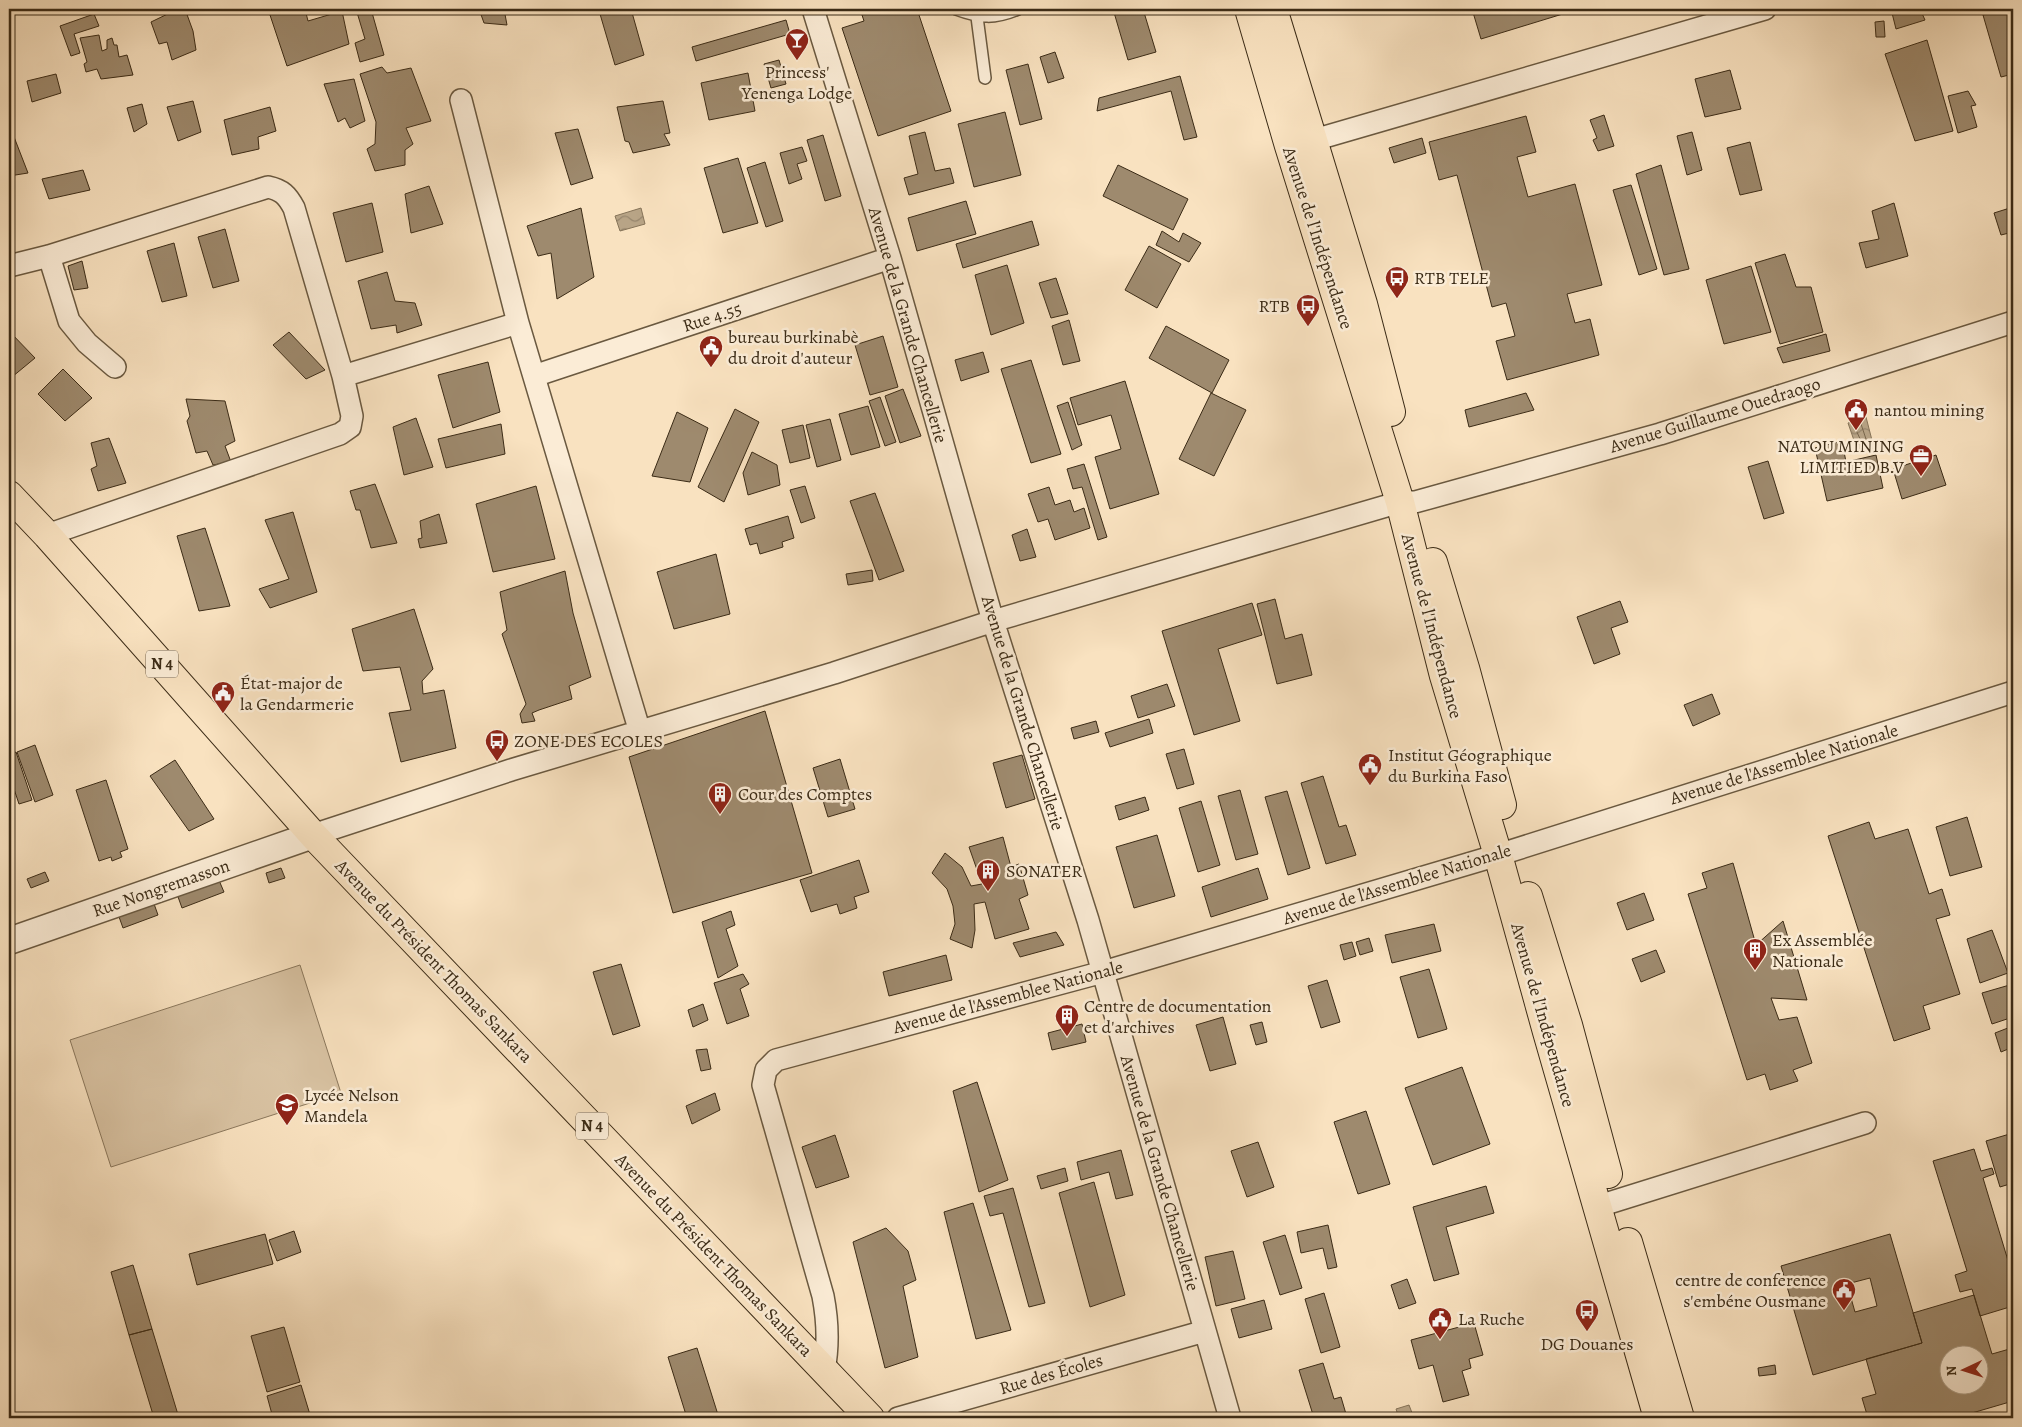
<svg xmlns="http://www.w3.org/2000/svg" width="2022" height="1427" viewBox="0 0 2022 1427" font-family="Alegreya,serif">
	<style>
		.park { fill: #d9c3a3; stroke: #8a775c }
		.water { fill: url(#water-waves); stroke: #867459 }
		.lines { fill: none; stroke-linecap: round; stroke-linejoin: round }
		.shore { stroke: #7a684e; stroke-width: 1 }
		.building { fill: #9e8a6e; stroke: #3b2b16; fill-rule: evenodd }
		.service-casing { stroke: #6a5940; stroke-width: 14 }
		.minor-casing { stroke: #6a5940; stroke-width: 24 }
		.tertiary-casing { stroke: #6a5940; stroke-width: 29 }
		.primary-casing { stroke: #3b2b16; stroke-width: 30 }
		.trunk-casing { stroke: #3b2b16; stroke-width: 30 }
		.service { stroke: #fbecd6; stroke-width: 11 }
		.minor { stroke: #fbecd6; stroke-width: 21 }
		.tertiary { stroke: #fbecd6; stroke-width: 26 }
		.primary { stroke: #f9e2c0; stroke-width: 28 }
		.trunk { stroke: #f9e2c0; stroke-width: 28 }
		.labels { text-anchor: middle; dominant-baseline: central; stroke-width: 5; stroke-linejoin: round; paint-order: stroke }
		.shield { fill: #fbecd6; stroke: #756550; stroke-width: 1 }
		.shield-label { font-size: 16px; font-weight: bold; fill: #3b2b16 }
		.poi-label { font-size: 18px; fill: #3b2b16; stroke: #fbecd6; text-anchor: start }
		.street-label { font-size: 18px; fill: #3b2b16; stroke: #fbecd6 }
	</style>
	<defs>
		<pattern id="water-waves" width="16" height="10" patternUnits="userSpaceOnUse" patternTransform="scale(1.25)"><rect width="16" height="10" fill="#b8a486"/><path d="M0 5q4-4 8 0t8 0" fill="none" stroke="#97866d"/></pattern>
	</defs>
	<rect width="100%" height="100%" fill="#f9e2c0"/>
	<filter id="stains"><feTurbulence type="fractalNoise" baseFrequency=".004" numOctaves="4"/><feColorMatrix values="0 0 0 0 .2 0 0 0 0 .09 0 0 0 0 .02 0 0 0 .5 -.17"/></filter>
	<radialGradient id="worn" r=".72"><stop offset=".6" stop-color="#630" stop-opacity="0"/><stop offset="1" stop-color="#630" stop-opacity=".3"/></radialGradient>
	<path class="park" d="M300 965 341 1093 111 1167 70 1040Z"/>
	<path class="water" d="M641 208 645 224 620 231 615 216Z
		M1866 417 1874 448 1858 452 1848 423Z
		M1409 1405 1414 1418H1399L1396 1409Z"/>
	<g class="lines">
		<path class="shore" d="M1861 424 1867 442 1863 445 1855 428Z"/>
	</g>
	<path class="building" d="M178 9H185L193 31 196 50 172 60 167 42 159 44 151 22Z
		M268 9H305L308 21 342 11 349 44 287 66Z
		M356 9H371L384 55 360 62 355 43 365 39Z
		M479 9H504L507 25 484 23Z
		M615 9H631L644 55 615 65 600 14Z
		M860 9H899L900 11 917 9 951 111 878 136 842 28 864 21Z
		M1113 9H1143L1156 52 1128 60Z
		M1472 9H1579L1481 39Z
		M1891 9H1920L1925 20 1896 29Z
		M2004 9H2013V74L2001 77 1983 15Z
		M94 14 99 26 74 34 80 53 71 56 60 26Z
		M786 20 790 34 696 61 692 47Z
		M1884 21 1885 37H1876L1875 22Z
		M99 35 102 51 107 49V40L112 38 114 45H117L119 57 127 55 133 75 101 79 97 69 86 72 84 64 87 62 80 38Z
		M1927 40 1953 131 1915 141 1885 54Z
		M1055 52 1064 78 1048 83 1040 57Z
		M779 60 786 84 771 88 764 64Z
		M1028 64 1042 119 1020 125 1006 70Z
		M382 67 387 73 411 68 431 121 406 128 413 144 405 150V165L375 171 367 149 375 144 376 122 360 74Z
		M1730 70 1741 109 1705 117 1695 79Z
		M748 73 755 111 709 120 701 83Z
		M56 74 61 93 32 102 27 81Z
		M1180 76 1197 137 1184 140 1171 91 1097 111 1099 98Z
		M354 79 365 121 350 128 345 118 338 122 324 84Z
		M1968 91 1976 105 1971 106 1977 127 1958 133 1948 96Z
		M193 101 201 132 178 141 167 107Z
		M663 101 670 133 664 134 670 145 633 153 629 142 625 141 617 107Z
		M142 104 147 124 134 132 127 108Z
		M270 107 276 131 258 137 259 149 232 155 224 120Z
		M1005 112 1021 175 974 187 958 124Z
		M1604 115 1614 146 1598 151 1593 140 1597 138 1590 120Z
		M1526 116 1536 152 1517 157 1528 197 1575 184 1602 285 1567 294 1575 323 1590 319 1599 355 1507 380 1496 341 1515 336 1506 303 1492 307 1457 175 1439 180 1429 142Z
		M9 124 28 173 9 176Z
		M578 129 593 178 571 185 555 133Z
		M925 132 935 171 950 168 954 183 909 195 904 178 918 174 909 136Z
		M1692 132 1702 170 1687 175 1677 136Z
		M823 135 841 196 825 201 807 140Z
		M1422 138 1426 153 1394 163 1389 148Z
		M1750 142 1762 190 1740 195 1727 148Z
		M802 147 807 161 797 164 802 179 789 184 780 153Z
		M738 158 758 223 723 233 704 168Z
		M765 162 783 221 766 227 747 168Z
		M1118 165 1188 199 1173 230 1103 196Z
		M1661 165 1689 269 1664 275 1636 174Z
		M83 170 90 190 49 199 42 179Z
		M1631 185 1657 269 1639 275 1613 190Z
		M429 186 443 224 411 233 405 194Z
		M2013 187V199H2012L2010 188Z
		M966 201 976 234 917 251 908 218Z
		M372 203 383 252 346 262 333 213Z
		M1894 203 1908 256 1866 268 1859 243 1879 239 1872 211Z
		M2013 207V232L2001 235 1994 213Z
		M581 208 594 277 557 299 551 253 538 256 527 226Z
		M1032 221 1039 245 963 268 956 244Z
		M225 229 239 281 213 288 198 237Z
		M1162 231 1179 242 1183 233 1201 243 1189 262 1156 245Z
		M174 243 187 296 162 302 147 251Z
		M1149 246 1181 264 1157 308 1125 290Z
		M1785 254 1796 287H1811L1823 332 1780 344 1755 263Z
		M82 261 88 288 74 290 68 266Z
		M1007 265 1024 323 991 335 975 275Z
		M1751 266 1771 332 1724 344 1706 280Z
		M387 272 395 301 415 303 422 325 397 333 396 325 371 329 358 281Z
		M1056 278 1068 314 1051 318 1039 283Z
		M1069 320 1080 361 1063 365 1052 326Z
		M1166 326 1229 360 1212 393 1149 358Z
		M9 331 35 358 12 377 9 373Z
		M289 332 325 370 306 379 273 345Z
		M1826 334 1830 351 1783 363 1777 348Z
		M883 336 898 387 870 395 855 345Z
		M983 352 989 372 961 381 955 360Z
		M1031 360 1061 454 1031 463 1001 369Z
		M488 362 500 412 453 428 438 375Z
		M63 369 92 398 65 421 38 394Z
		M1125 381 1159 494 1110 509 1095 457 1121 449 1111 415 1078 425 1070 398Z
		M903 389 921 436 900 443 885 396Z
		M1211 393 1246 410 1214 476 1179 459Z
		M1526 393 1534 410 1469 427 1465 410Z
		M880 397 896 442 885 446 869 401Z
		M186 399 225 401 235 441 225 446 231 462 213 465 207 451 196 453 187 421 190 416Z
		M1068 402 1082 445 1072 450 1057 406Z
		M868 406 880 447 851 455 839 414Z
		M735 409 759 422 724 502 698 487Z
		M677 412 708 428 690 482 652 476Z
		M416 418 433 467 404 475 393 427Z
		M830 419 841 460 817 467 806 425Z
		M501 424 505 454 446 468 438 439Z
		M803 425 810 458 790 463 782 430Z
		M109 438 126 483 98 491 91 469 97 466 91 443Z
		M1842 441 1846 462 1876 455 1883 488 1827 501 1815 448Z
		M752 452 777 465 780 485 748 495 743 473Z
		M1936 455 1946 485 1902 499 1893 469Z
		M1768 461 1784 513 1764 519 1748 467Z
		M1084 464 1107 537 1098 540 1082 487 1073 489 1067 469Z
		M375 484 397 543 371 548 360 510H356L350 491Z
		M536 486 555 559 493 572 476 504Z
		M805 486 815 518 801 523 790 490Z
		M1049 487 1055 505 1070 500 1074 512 1084 508 1090 528 1055 540 1048 519 1038 522 1028 494Z
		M875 493 904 571 879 580 850 501Z
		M293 512 317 592 270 608 259 589 289 579 265 520Z
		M439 514 447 543 420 548 418 539 422 538 420 521Z
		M788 516 794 538 782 542 783 547 760 554 757 543 750 545 745 529Z
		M205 528 230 606 199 611 177 536Z
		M1027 529 1036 557 1020 561 1012 535Z
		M716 554 730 614 674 629 657 572Z
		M872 570 873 581 848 585 846 574Z
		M565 571 573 613 591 677 569 686 572 699 539 710 532 713 535 721 522 723 520 714 526 704 502 634 507 630 500 592Z
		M1275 599 1285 639 1302 634 1312 675 1277 684 1257 604Z
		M1620 601 1628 622 1611 628 1620 654 1594 664 1577 617Z
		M1252 603 1262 635 1218 649 1240 721 1194 735 1162 631Z
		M414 609 433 669 422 681 423 694 444 690 456 748 401 762 389 713 411 710 400 667 363 671 352 629Z
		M1167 684 1175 706 1138 718 1131 696Z
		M1712 694 1720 714 1693 726 1684 705Z
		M765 711 812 873 673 913 629 757Z
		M1149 719 1153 733 1110 747 1105 733Z
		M1096 721 1099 732 1074 739 1071 728Z
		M35 745 53 795 35 802 17 752Z
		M1184 749 1194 784 1177 789 1166 754Z
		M16 752 32 800 19 804 9 774V755Z
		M1022 755 1035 799 1006 808 993 763Z
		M840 759 855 809 828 817 813 768Z
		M175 760 214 819 189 831 150 776Z
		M1323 776 1339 827 1346 825 1356 855 1326 864 1301 783Z
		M106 780 128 849 120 852 122 857 112 861 111 857 99 861 76 790Z
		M1240 790 1258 854 1236 860 1218 796Z
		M1287 791 1310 868 1288 875 1265 797Z
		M1145 797 1149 810 1119 820 1115 806Z
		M1201 801 1220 865 1198 872 1179 808Z
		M1967 817 1982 867 1950 876 1936 827Z
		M1869 822 1875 839 1908 829 1929 894 1942 889 1950 915 1936 919 1960 994 1923 1006 1930 1029 1894 1041 1828 836Z
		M1157 835 1175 896 1134 908 1116 847Z
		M1003 837 1011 867 1019 864 1028 895 1019 899 1029 929 995 939 985 902 974 904 975 930 972 948 950 939 955 924 953 906 947 889 932 873 945 853 962 867 971 886 982 884 969 847Z
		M859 860 869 892 854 897 857 908 840 914 837 904 811 912 800 880Z
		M1733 863 1756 945 1783 921 1807 1000 1771 998 1779 1020 1797 1017 1812 1063 1793 1070 1798 1081 1770 1090 1765 1074 1747 1080 1688 894 1707 888 1702 873Z
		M281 868 285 878 269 883 266 873Z
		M1258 868 1268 899 1211 917 1202 887Z
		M45 872 49 881 31 888 27 879Z
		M218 878 224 892 182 908 177 894Z
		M1644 893 1654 920 1627 930 1617 903Z
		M153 901 158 915 123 928 118 914Z
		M731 911 735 925 726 929 738 966 718 978 702 922Z
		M1434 924 1441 951 1392 963 1385 935Z
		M1992 930 2008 973 1980 983 1967 939Z
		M1056 932 1064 945 1020 957 1013 943Z
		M1369 938 1373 951 1360 955 1356 942Z
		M1352 942 1356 956 1344 960 1340 945Z
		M1656 950 1665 972 1641 982 1632 959Z
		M946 955 952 980 889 996 883 972Z
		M621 964 640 1026 613 1035 593 972Z
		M1429 969 1447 1029 1418 1038 1400 977Z
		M743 974 749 984 740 989 749 1016 727 1024 714 983Z
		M1327 980 1340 1022 1321 1028 1308 986Z
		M2013 984V1017L1992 1024 1982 993Z
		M703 1004 708 1020 693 1027 688 1010Z
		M1223 1017 1236 1064 1210 1071 1196 1025Z
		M1262 1022 1267 1042 1256 1045 1250 1025Z
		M1082 1024 1086 1042 1052 1050 1048 1033Z
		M2013 1026V1047L2001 1052 1995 1033Z
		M707 1049 711 1069 701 1071 696 1050Z
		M1462 1067 1490 1144 1433 1165 1405 1088Z
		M977 1082 1008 1180 979 1192 953 1091Z
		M715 1093 720 1110 692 1124 686 1106Z
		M1366 1111 1390 1184 1358 1194 1334 1122Z
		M2013 1133V1183L2000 1187 1986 1141Z
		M835 1135 849 1177 816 1188 802 1147Z
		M1258 1142 1274 1187 1247 1197 1231 1151Z
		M1974 1149 1981 1171 1992 1168 1994 1174 1983 1178 2013 1277V1306L1980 1316 1972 1289 1960 1292 1955 1275 1967 1271 1933 1161Z
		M1121 1150 1133 1195 1116 1199 1109 1172 1081 1180 1077 1162Z
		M1065 1168 1068 1181 1041 1189 1037 1176Z
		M1094 1182 1125 1295 1090 1307 1059 1193Z
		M1486 1186 1494 1213 1446 1227 1459 1274 1434 1281 1413 1207Z
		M1013 1188 1045 1303 1029 1307 1003 1213 990 1216 984 1196Z
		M973 1203 1011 1330 976 1339 944 1212Z
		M1328 1225 1337 1267 1328 1269 1323 1248 1301 1253 1297 1232Z
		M886 1228 908 1251 916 1280 903 1286 918 1357 885 1368 853 1242Z
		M294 1231 301 1252 277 1261 269 1240Z
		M265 1234 273 1264 197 1285 189 1254Z
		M1890 1234 1922 1343 1813 1375 1781 1266Z
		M1285 1235 1302 1288 1280 1295 1263 1242Z
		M1233 1251 1245 1299 1216 1306 1205 1257Z
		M133 1265 152 1329 129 1335 111 1272Z
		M1870 1278 1877 1306 1855 1312 1847 1284Z
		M1407 1279 1416 1303 1399 1309 1391 1285Z
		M1324 1293 1340 1347 1321 1353 1305 1299Z
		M1974 1295 1992 1354 2013 1348V1401L1955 1418H1868L1862 1398 1876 1394 1866 1359 1922 1343 1913 1313ZM1950 1354H1980V1384H1950Z
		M1264 1300 1272 1329 1239 1338 1231 1309Z
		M1474 1323 1483 1355 1469 1359 1471 1368 1462 1371 1469 1395 1443 1402 1433 1365 1419 1369 1411 1340Z
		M284 1327 300 1382 267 1392 251 1336Z
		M152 1329 179 1418H154L129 1335Z
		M697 1348 719 1418H687L668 1357Z
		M1323 1363 1334 1399 1341 1397 1346 1414 1332 1418H1314L1299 1370Z
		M1775 1365 1776 1374 1759 1376 1758 1368Z
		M301 1385 311 1418H273L267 1396Z"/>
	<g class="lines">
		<g class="service-casing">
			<path id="service" d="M956 9C980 18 995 19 1018 9
				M978 9 977 17 985 78"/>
		</g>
		<g class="minor-casing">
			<path id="minor" d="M813 9 890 258 993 621 1088 920 1230 1418
				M461 100 518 323
				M1314 140 1765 9
				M49 256 69 321 87 343 115 367
				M9 266 49 256 268 187C282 190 287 195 294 208L343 376
				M534 376 890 258
				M47 535 340 434 350 427 352 416 343 376 518 323 640 732
				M313 835 511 770 834 673 993 621 1400 502H1415L1660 434 2013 322
				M1599 1206 1865 1123
				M824 1370C829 1344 828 1322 823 1296L763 1085 766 1070 776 1060 1103 972 1498 855 2013 692
				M898 1418 1205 1331"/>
		</g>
		<g class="tertiary-casing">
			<path id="tertiary" d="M9 941 313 835"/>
		</g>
		<g class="primary-casing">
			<path id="primary" d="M1249 9 1289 146 1400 502 1444 676 1498 855 1547 1032 1658 1418
				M1273 9 1363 304 1391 412
				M1433 562 1465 668 1502 805
				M1528 896 1568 1025 1608 1174
				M1628 1242 1680 1418"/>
		</g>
		<g class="trunk-casing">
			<path id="trunk" d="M9 495 47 535 313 835 870 1418"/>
		</g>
		<use href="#service" class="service"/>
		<use href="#minor" class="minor"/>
		<use href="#tertiary" class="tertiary"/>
		<use href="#primary" class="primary"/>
		<use href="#trunk" class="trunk"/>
	</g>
	<defs>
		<g id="bar-pin" transform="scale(1.25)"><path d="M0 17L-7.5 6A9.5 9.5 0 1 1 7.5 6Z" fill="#8f2418" stroke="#fbecd6"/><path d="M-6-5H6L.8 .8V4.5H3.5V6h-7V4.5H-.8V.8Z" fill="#fff"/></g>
		<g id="bus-pin" transform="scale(1.25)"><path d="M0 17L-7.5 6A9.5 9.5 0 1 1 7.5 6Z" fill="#8f2418" stroke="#fbecd6"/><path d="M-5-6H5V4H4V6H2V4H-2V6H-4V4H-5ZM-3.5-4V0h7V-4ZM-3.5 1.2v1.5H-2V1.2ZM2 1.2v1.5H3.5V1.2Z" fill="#fff"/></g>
		<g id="civic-pin" transform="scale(1.25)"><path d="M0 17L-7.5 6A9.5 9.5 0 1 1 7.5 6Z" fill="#8f2418" stroke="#fbecd6"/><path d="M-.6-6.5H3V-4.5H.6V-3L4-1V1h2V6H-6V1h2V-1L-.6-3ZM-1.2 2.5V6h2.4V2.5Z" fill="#fff"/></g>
		<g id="office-pin" transform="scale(1.25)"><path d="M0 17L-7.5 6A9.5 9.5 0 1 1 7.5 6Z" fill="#8f2418" stroke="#fbecd6"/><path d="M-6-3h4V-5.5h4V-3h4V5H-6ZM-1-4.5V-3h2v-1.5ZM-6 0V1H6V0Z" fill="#fff"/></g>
		<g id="building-pin" transform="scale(1.25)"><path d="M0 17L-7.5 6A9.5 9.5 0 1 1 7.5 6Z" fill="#8f2418" stroke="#fbecd6"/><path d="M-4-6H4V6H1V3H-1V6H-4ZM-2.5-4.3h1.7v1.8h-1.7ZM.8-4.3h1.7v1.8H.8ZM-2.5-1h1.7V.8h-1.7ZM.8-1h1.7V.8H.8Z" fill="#fff"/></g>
		<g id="school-pin" transform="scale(1.25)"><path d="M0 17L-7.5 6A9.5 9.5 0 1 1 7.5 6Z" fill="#8f2418" stroke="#fbecd6"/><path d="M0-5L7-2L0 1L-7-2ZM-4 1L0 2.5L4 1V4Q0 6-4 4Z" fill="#fff"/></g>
	</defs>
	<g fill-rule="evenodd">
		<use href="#bar-pin" x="797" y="40"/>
		<use href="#bus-pin" x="1397" y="278"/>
		<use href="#bus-pin" x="1308" y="306"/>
		<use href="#civic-pin" x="711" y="347"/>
		<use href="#civic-pin" x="1856" y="410"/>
		<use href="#office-pin" x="1921" y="456"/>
		<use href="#civic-pin" x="223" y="693"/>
		<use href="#bus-pin" x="497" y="741"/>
		<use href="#civic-pin" x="1370" y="765"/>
		<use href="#building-pin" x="720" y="794"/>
		<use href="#building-pin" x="988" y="871"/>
		<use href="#building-pin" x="1755" y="950"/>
		<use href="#building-pin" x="1067" y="1016"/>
		<use href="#school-pin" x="287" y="1105"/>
		<use href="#civic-pin" x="1844" y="1290"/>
		<use href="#bus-pin" x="1587" y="1311"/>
		<use href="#civic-pin" x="1440" y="1319"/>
	</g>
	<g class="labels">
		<g class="shield">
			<rect x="146" y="650.5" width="32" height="27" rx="4"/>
			<rect x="576" y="1112.5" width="32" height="27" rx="4"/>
		</g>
		<g class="shield-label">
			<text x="162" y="664">N 4</text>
			<text x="592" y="1126">N 4</text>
		</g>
		<g class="poi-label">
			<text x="797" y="72" text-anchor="middle">Princess'<tspan x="797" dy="21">Yenenga Lodge</tspan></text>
			<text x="1414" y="278">RTB TELE</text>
			<text x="1290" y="306" text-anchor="end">RTB</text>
			<text x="728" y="337">bureau burkinabè<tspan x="728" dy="21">du droit d'auteur</tspan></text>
			<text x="1874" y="410">nantou mining</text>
			<text x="1904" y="446" text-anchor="end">NATOU MINING<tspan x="1904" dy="21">LIMITIED B.V</tspan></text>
			<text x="240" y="683">État-major de<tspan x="240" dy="21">la Gendarmerie</tspan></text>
			<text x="514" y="741">ZONE DES ECOLES</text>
			<text x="1388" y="755">Institut Géographique<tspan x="1388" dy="21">du Burkina Faso</tspan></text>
			<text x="738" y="794">Cour des Comptes</text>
			<text x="1006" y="871">SONATER</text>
			<text x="1772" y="940">Ex Assemblée<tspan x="1772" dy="21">Nationale</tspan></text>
			<text x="1084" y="1006">Centre de documentation<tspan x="1084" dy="21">et d'archives</tspan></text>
			<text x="304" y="1095">Lycée Nelson<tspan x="304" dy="21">Mandela</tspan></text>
			<text x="1826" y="1280" text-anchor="end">centre de conference<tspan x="1826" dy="21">s'embéne Ousmane</tspan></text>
			<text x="1458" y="1319">La Ruche</text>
			<text x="1587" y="1344" text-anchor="middle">DG Douanes</text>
		</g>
		<g class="street-label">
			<text transform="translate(1318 238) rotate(72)">Avenue de l'Indépendance</text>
			<text transform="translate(712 317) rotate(-18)">Rue 4.55</text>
			<text transform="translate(908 325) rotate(74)">Avenue de la Grande Chancellerie</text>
			<text transform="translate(1715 415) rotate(-17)">Avenue Guillaume Ouedraogo</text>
			<text transform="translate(1432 626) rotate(75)">Avenue de l'Indépendance</text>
			<text transform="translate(1023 713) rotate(73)">Avenue de la Grande Chancellerie</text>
			<text transform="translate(1784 764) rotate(-17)">Avenue de l'Assemblee Nationale</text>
			<text transform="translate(1397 884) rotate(-17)">Avenue de l'Assemblee Nationale</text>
			<text transform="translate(161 888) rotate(-19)">Rue Nongremasson</text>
			<text transform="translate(434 961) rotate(46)">Avenue du Président Thomas Sankara</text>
			<text transform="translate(1008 997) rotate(-15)">Avenue de l'Assemblee Nationale</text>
			<text transform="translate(1543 1015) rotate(74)">Avenue de l'Indépendance</text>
			<text transform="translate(1160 1173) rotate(74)">Avenue de la Grande Chancellerie</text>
			<text transform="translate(714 1255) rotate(46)">Avenue du Président Thomas Sankara</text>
			<text transform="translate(1051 1374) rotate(-16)">Rue des Écoles</text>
		</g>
	</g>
	<rect width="2022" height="1427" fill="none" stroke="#f9e2c0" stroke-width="30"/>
	<rect x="10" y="10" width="2002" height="1407" fill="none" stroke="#3b2b16" stroke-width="2.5"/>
	<rect x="15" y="15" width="1992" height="1397" fill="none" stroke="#3b2b16"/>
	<g transform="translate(1964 1370) rotate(266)"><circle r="24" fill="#fbecd6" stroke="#ae9f89"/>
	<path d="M0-4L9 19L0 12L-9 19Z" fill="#8f2418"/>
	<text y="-8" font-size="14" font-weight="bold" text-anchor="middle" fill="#3b2b16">N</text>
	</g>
	<rect width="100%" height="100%" filter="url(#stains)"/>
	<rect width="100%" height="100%" fill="url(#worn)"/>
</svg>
